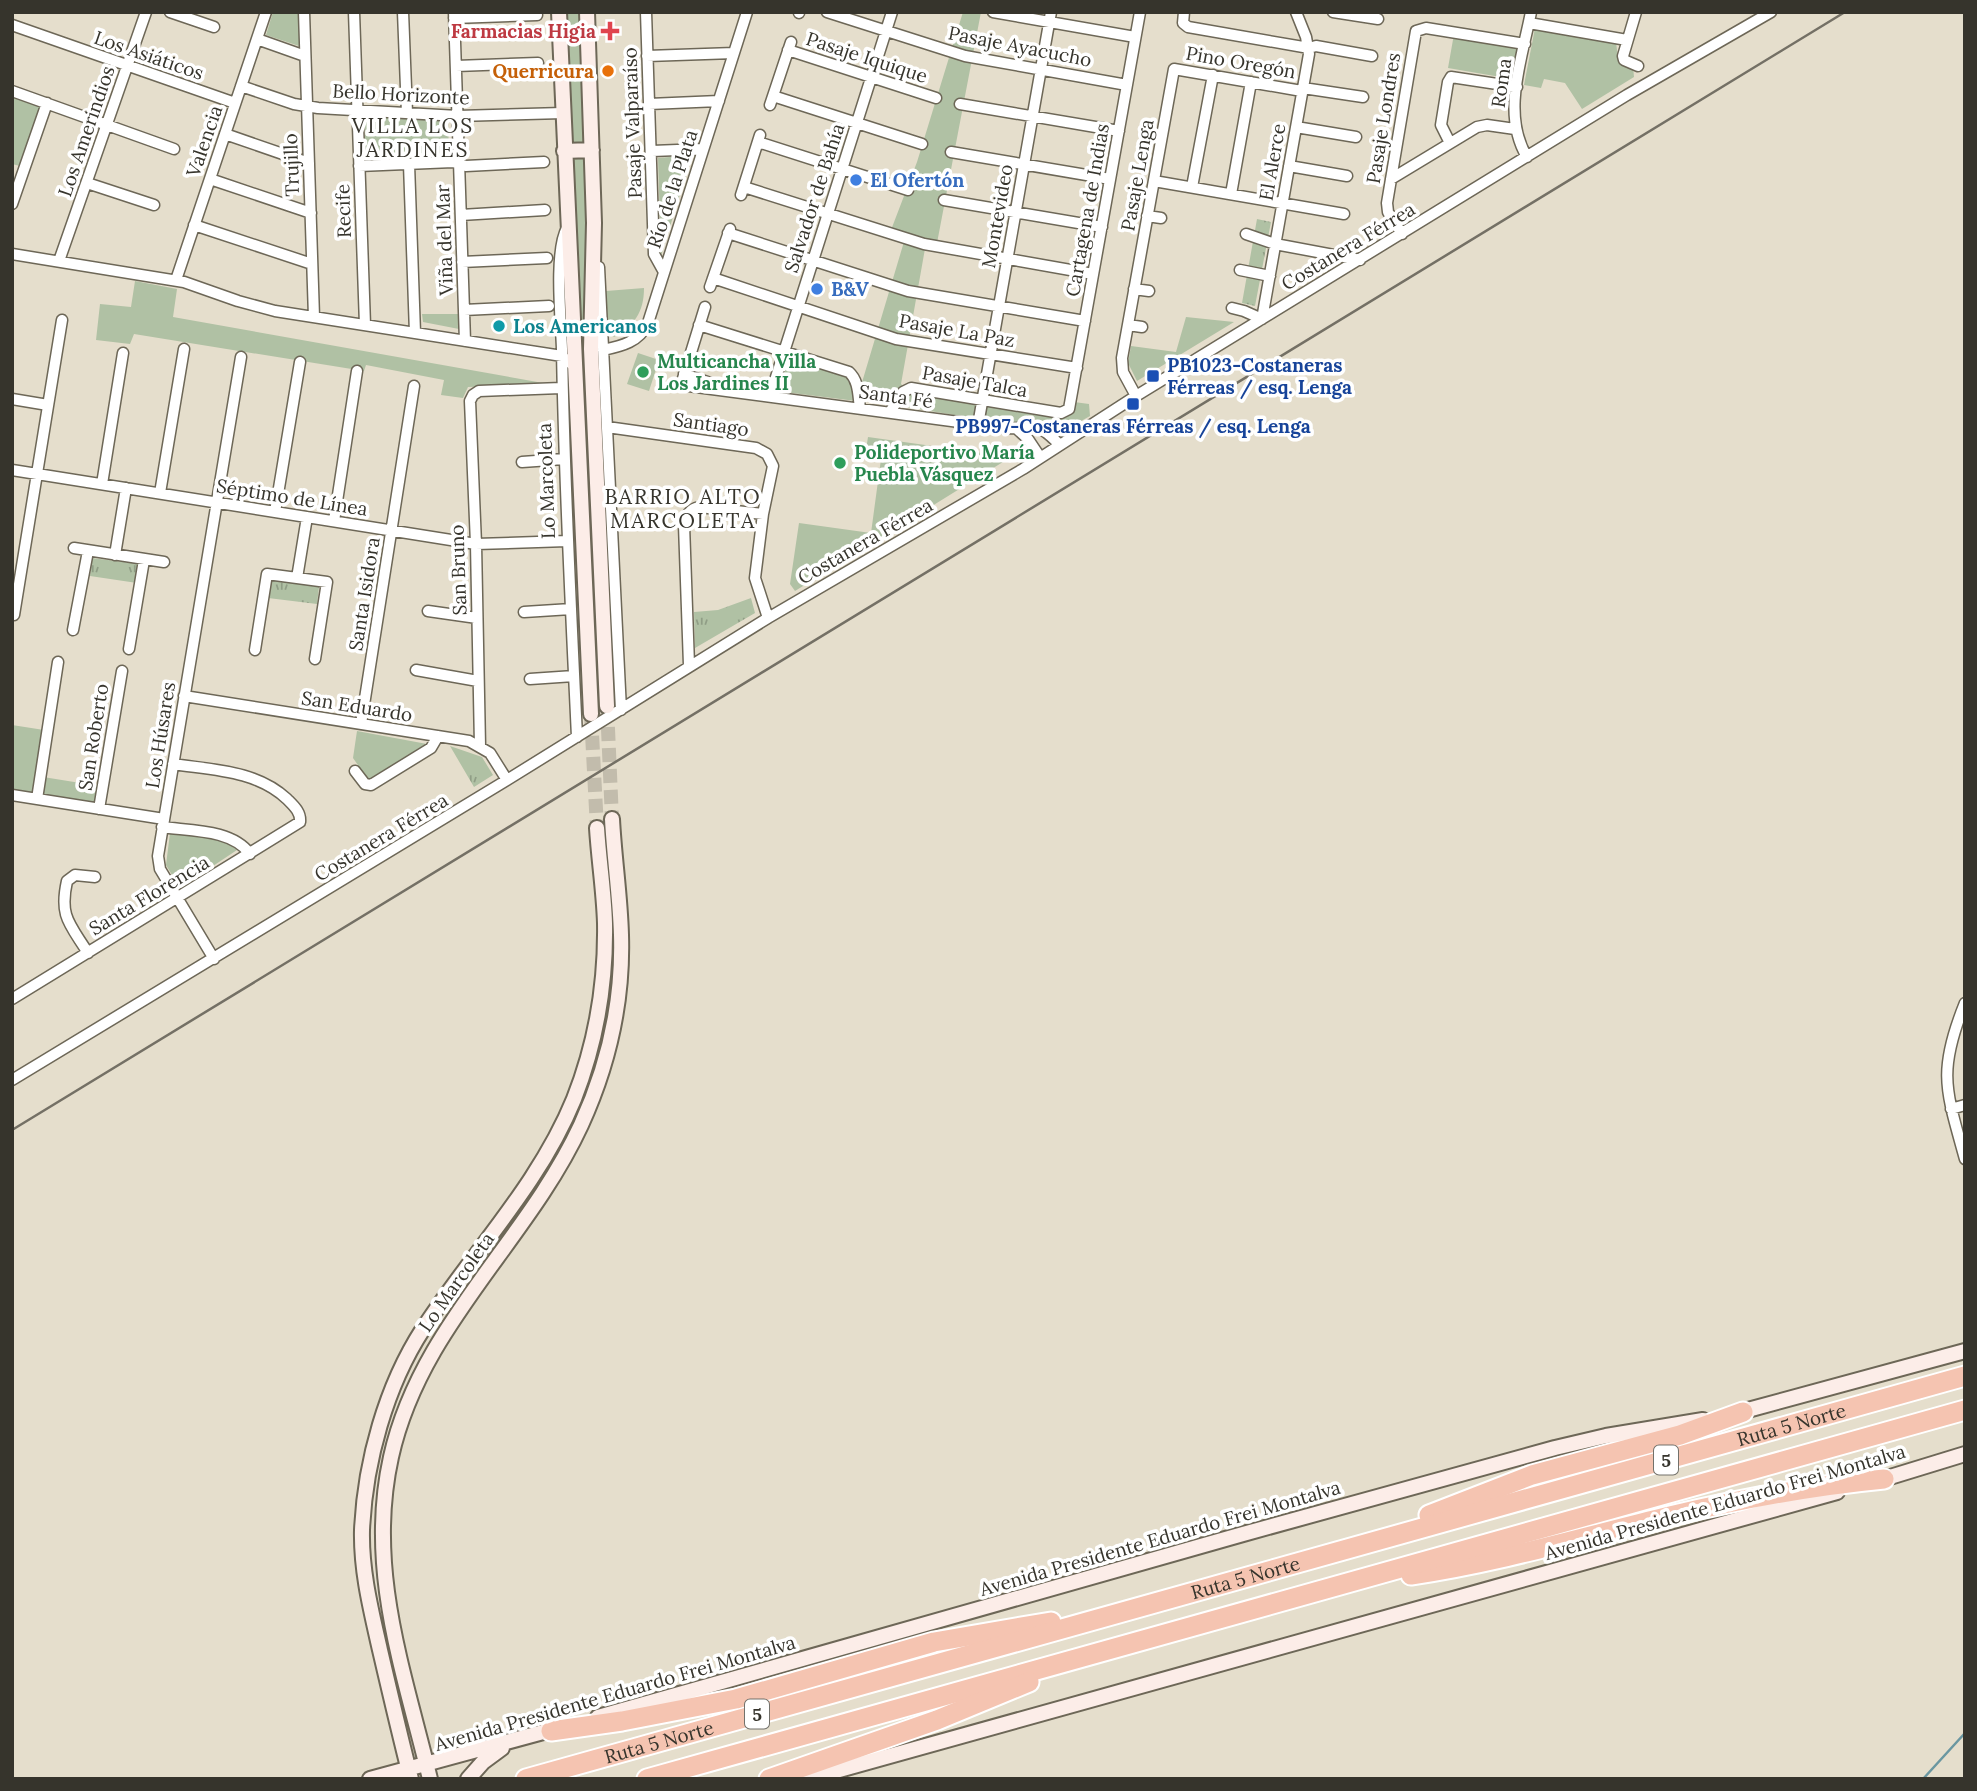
<svg xmlns="http://www.w3.org/2000/svg" width="1977" height="1791" viewBox="0 0 1977 1791" font-family="Lora,serif">
	<style>
		.grass { fill: url(#grass-tufts) }
		.park { fill: #b0c1a4 }
		.lines { fill: none; stroke-linecap: round; stroke-linejoin: round }
		.stream { stroke: #6a97a1; stroke-width: 2.5 }
		.secondary-tunnel { stroke: #c2bcac; stroke-width: 14; stroke-dasharray: 14 7; stroke-linecap: butt }
		.street-casing { stroke: #6d6757; stroke-width: 13 }
		.secondary-casing { stroke: #6d6757; stroke-width: 18 }
		.highway-casing { stroke: #fff; stroke-width: 23 }
		.street { stroke: #fff; stroke-width: 10 }
		.secondary { stroke: #fcede8; stroke-width: 14 }
		.highway { stroke: #f5c4b1; stroke-width: 19 }
		.rail { stroke: #747065; stroke-width: 2.5 }
		.health-dot { fill: #e0444e; stroke: #fff; stroke-width: 2.5 }
		.food-dot { fill: #e8710a; stroke: #fff; stroke-width: 2.5 }
		.shop-dot { fill: #3f7fe0; stroke: #fff; stroke-width: 2.5 }
		.culture-dot { fill: #0f9aa8; stroke: #fff; stroke-width: 2.5 }
		.leisure-dot { fill: #2e9e5b; stroke: #fff; stroke-width: 2.5 }
		.transit-dot { fill: #1a4fb4; stroke: #fff; stroke-width: 2.5 }
		.labels { text-anchor: middle; dominant-baseline: central; stroke-width: 7; stroke-linejoin: round; paint-order: stroke }
		.shield { fill: #fff; stroke: #72716b; stroke-width: 2 }
		.shield-label { font-size: 18px; font-weight: bold; fill: #36342c }
		.health-label { font-size: 19px; font-weight: bold; fill: #be3a42; stroke: #fff; text-anchor: end }
		.street-label { font-size: 19px; fill: #36342c; stroke: #fff }
		.food-label { font-size: 19px; font-weight: bold; fill: #c56008; stroke: #fff; text-anchor: end }
		.shop-label { font-size: 19px; font-weight: bold; fill: #366cbe; stroke: #fff; text-anchor: start }
		.culture-label { font-size: 19px; font-weight: bold; fill: #0d838f; stroke: #fff; text-anchor: start }
		.leisure-label { font-size: 19px; font-weight: bold; fill: #27864d; stroke: #fff; text-anchor: start }
		.transit-label { font-size: 19px; font-weight: bold; fill: #164399; stroke: #fff; text-anchor: start }
		.neighbourhood-label { font-size: 21px; letter-spacing: 2px; fill: #36342c; stroke: #fff }
	</style>
	<defs>
		<pattern id="grass-tufts" width="24" height="20" patternUnits="userSpaceOnUse" patternTransform="scale(1.75)"><rect width="24" height="20" fill="#b0c1a4"/><path d="M3 7l-1-3M5 7V3M7 7l1-3M15 17l-1-3M17 17v-4M19 17l1-3" fill="none" stroke="#909e86"/></pattern>
	</defs>
	<rect width="100%" height="100%" fill="#e5decc"/>
	<path class="grass" d="M1257 219 1271 222 1255 306 1242 303Z
		M92 558 140 564 137 583 90 576Z
		M270 580 319 587 317 604 268 598Z
		M751 598 755 613 695 648 694 612 718 610Z
		M450 746 482 757 493 775 474 787Z"/>
	<path class="park" d="M273 12H299V46L266 35Z
		M563 12H580L591 337 577 341Z
		M963 12H981L937 243H926L901 384 910 393 1068 416 1074 402 1089 404 1090 416 1060 433 1043 424 991 421 863 400 860 389 906 235 891 230 917 162Z
		M1535 28 1616 42 1618 58 1633 66 1634 77 1582 109 1565 83 1544 79 1541 88 1524 85Z
		M1454 34 1517 46 1512 79 1448 68Z
		M12 96 41 106 20 166 12 164Z
		M365 115 448 121 449 152 365 156Z
		M692 155 661 256 658 158Z
		M135 281 177 289 173 317 543 383 542 385 468 387 463 398 441 395 444 380 366 365 364 371 134 334 130 344 96 340 100 304 131 307Z
		M644 288C644 313 634 325 614 337L607 329 606 291Z
		M422 314H459V329L423 322Z
		M1186 317 1234 322 1137 381 1128 363 1131 346 1176 352Z
		M638 353 659 360 649 391 627 384Z
		M789 360 852 377 856 401 792 393C778 384 784 373 789 360Z
		M868 437 1011 457 795 591 790 584 799 523 871 533 881 459 865 456Z
		M12 725 44 730 37 776 99 786 96 803 12 790Z
		M357 731 427 744 369 781 353 758Z
		M170 833C188 836 225 837 237 850L183 886 178 885 166 865Z"/>
	<g class="lines">
		<path class="stream" d="M1923 1779 1965 1733"/>
		<path class="secondary-tunnel" d="M607 706 612 819
			M591 715 597 828"/>
		<g class="street-casing">
			<path id="street" d="M170 12 214 27
				M304 12 314 317
				M354 12 365 325
				M403 12 407 113
				M454 12 465 341
				M646 12 654 254 664 272
				M827 12 965 56 1127 85
				M993 12 1135 37
				M1184 12 1183 23 1188 27 1309 48 1316 46 1372 56
				M1333 12 1378 19
				M1636 12 1623 56 1624 60 1638 66
				M799 13V12
				M454 18 537 15
				M1529 23 1627 40
				M12 25 235 103
				M257 39 305 56
				M788 50 936 98
				M647 56 734 53
				M456 66 538 63
				M241 86 294 104 318 108 458 116 563 113
				M1303 88 1363 97
				M12 91 174 149
				M773 96 922 144
				M649 104 719 101
				M960 104 1119 131
				M770 105 791 42
				M1296 127 1356 137
				M225 134 309 163
				M758 142 908 190
				M1450 143 1441 125 1448 82 1451 77 1517 87
				M652 151 703 149
				M951 152 1110 179
				M1527 157C1501 114 1522 59 1531 12
				M409 164 415 333
				M359 166 453 162 466 166 544 162
				M1289 166 1347 176
				M210 179 311 213
				M1391 179 1477 127 1487 125 1515 129
				M1154 181 1344 214
				M87 183 154 205
				M744 187 924 244 1093 274
				M1192 187 1213 75
				M1231 194 1251 82
				M741 195 760 135
				M944 200 1102 227
				M12 204 47 103
				M461 215 545 210
				M1147 216 1161 218
				M194 225 312 264
				M567 228C554 251 561 320 562 349 564 478 571 608 577 737
				M728 233 908 291 1085 321
				M1246 234 1275 244 1360 260
				M1402 234 1388 212 1387 203 1416 31 1426 28 1525 44
				M12 254 184 282 238 301 275 311 562 356 575 367
				M59 261 146 12
				M462 262 547 258
				M599 267 621 710
				M1240 270 1270 276
				M713 278 896 339 1077 368
				M176 280 266 12
				M710 287 730 229
				M1134 289 1149 291
				M705 307 681 385 989 426C998 427 1009 429 1018 428 1041 425 1043 429 1059 444
				M1232 308 1244 311 1262 319
				M464 310 549 306
				M1262 319 1309 54 1306 37 1296 12
				M699 325 849 372C859 381 858 395 860 408
				M1128 325 1142 327
				M603 350C622 346 639 342 648 323L747 12
				M684 374 727 389
				M770 396 892 12
				M1136 396 1123 372 1122 358 1174 69 1302 91
				M12 399 48 405
				M890 412 903 392 911 388 1061 413 1069 409 1140 12
				M978 425 1051 12
				M607 427 756 448 767 454 773 466 763 514 755 578 768 618
				M1017 429 1028 439 1040 457
				M522 462 564 459
				M12 470 476 544 567 541
				M102 484 123 353
				M160 493 184 349
				M275 512 300 362
				M334 521 357 371
				M74 548 164 562
				M115 555 126 488
				M297 578 307 517
				M428 611 477 618
				M524 612 571 609
				M14 615 62 320
				M73 630 88 551
				M129 649 144 560
				M255 650 267 574 327 582 315 659
				M689 665 684 525C685 516 690 509 699 507L763 514
				M416 670 478 681
				M530 679 574 676
				M184 696 469 741 490 753 507 780
				M361 724 414 386
				M480 746 476 544 470 401 473 395 479 391 561 388
				M355 771 365 784 371 785 431 748 438 736
				M12 795 164 819
				M37 799 58 662
				M99 809 122 671
				M162 827C190 831 232 829 250 854
				M88 953C70 924 59 917 67 881L75 875 95 877
				M214 959 160 869 158 856 241 357
				M12 999 300 822C301 812 294 806 287 799 256 770 212 770 173 764
				M1965 1003C1937 1072 1946 1090 1965 1159
				M12 1080 507 780 768 618 1023 469 1136 396 1627 95 1771 12
				M1951 1109 1965 1105"/>
		</g>
		<g class="secondary-casing">
			<path id="secondary" d="M559 12 591 714
				M587 12 594 223 591 349 607 706
				M564 151 592 150
				M1733 1414 1965 1351
				M1877 1481 1965 1454
				M598 1717 1243 1534 1555 1448 1606 1436 1703 1420
				M370 1779 558 1728
				M411 1779C400 1736 390 1693 380 1650 371 1610 361 1571 362 1530 365 1462 386 1386 423 1329 473 1252 539 1185 574 1099 596 1043 606 983 605 923 604 891 599 860 597 828
				M430 1779C404 1671 366 1569 391 1457 420 1326 527 1242 581 1125 608 1066 623 1000 621 935 620 896 614 858 612 819
				M468 1779 483 1762 502 1748
				M807 1779 1837 1492"/>
		</g>
		<g class="highway-casing">
			<g id="highway">
				<path d="M1429 1515 1532 1475 1680 1435 1743 1412"/>
				<path d="M1411 1575C1499 1562 1583 1537 1670 1516 1741 1499 1812 1486 1884 1479"/>
				<path d="M551 1731 622 1721 736 1699 934 1642 1051 1622"/>
				<path id="s1" d="M526 1779 1965 1376"/>
				<path d="M647 1779 1965 1410"/>
				<path d="M769 1779 937 1720 1029 1682"/>
			</g>
		</g>
		<use href="#street" class="street"/>
		<use href="#secondary" class="secondary"/>
		<use href="#highway" class="highway"/>
		<path class="rail" d="M12 1130 1845 12"/>
	</g>
	<path class="health-dot" d="M606.5 20.5h7v7h7v7h-7v7h-7v-7h-7v-7h7z"/>
	<circle class="food-dot" cx="608" cy="71" r="7"/>
	<g class="shop-dot">
		<circle cx="856" cy="180" r="7"/>
		<circle cx="817" cy="289" r="7"/>
	</g>
	<circle class="culture-dot" cx="499" cy="326" r="7"/>
	<g class="leisure-dot">
		<circle cx="643" cy="372" r="7"/>
		<circle cx="840" cy="463" r="7"/>
	</g>
	<g class="transit-dot">
		<rect x="1146" y="369" width="14" height="14" rx="3.5"/>
		<rect x="1126" y="397" width="14" height="14" rx="3.5"/>
	</g>
	<g class="labels">
		<g class="shield">
			<rect x="1654" y="1445.5" width="24" height="29" rx="5"/>
			<rect x="745" y="1699.5" width="24" height="29" rx="5"/>
		</g>
		<g class="shield-label">
			<text x="1666" y="1460">5</text>
			<text x="757" y="1714">5</text>
		</g>
		<g class="health-label">
			<text x="596" y="31">Farmacias Higia</text>
		</g>
		<g class="street-label">
			<text transform="translate(1020 46) rotate(11)">Pasaje Ayacucho</text>
			<text transform="translate(149 55) rotate(19)">Los Asiáticos</text>
			<text transform="translate(867 57) rotate(18)">Pasaje Iquique</text>
			<text transform="translate(1241 62) rotate(10)">Pino Oregón</text>
			<text transform="translate(1501 83) rotate(-82)">Roma</text>
			<text transform="translate(401 94) rotate(3)">Bello Horizonte</text>
			<text transform="translate(1383 118) rotate(-81)">Pasaje Londres</text>
			<text transform="translate(632 123) rotate(-92)">Pasaje Valparaíso</text>
			<text transform="translate(86 131) rotate(-71)">Los Amerindios</text>
			<text transform="translate(204 141) rotate(-71)">Valencia</text>
			<text transform="translate(1272 162) rotate(-80)">El Alerce</text>
			<text transform="translate(291 165) rotate(-92)">Trujillo</text>
			<text transform="translate(1137 175) rotate(-80)">Pasaje Lenga</text>
			<text transform="translate(672 189) rotate(-72)">Río de la Plata</text>
			<text transform="translate(814 198) rotate(-72)">Salvador de Bahía</text>
			<text transform="translate(1087 210) rotate(-80)">Cartagena de Indias</text>
			<text transform="translate(343 211) rotate(-92)">Recife</text>
			<text transform="translate(997 216) rotate(-80)">Montevideo</text>
			<text transform="translate(444 240) rotate(-92)">Viña del Mar</text>
			<text transform="translate(1348 246) rotate(-31)">Costanera Férrea</text>
			<text transform="translate(957 330) rotate(10)">Pasaje La Paz</text>
			<text transform="translate(975 381) rotate(10)">Pasaje Talca</text>
			<text transform="translate(896 396) rotate(8)">Santa Fé</text>
			<text transform="translate(711 424) rotate(8)">Santiago</text>
			<text transform="translate(546 481) rotate(-92)">Lo Marcoleta</text>
			<text transform="translate(292 497) rotate(9)">Séptimo de Línea</text>
			<text transform="translate(865 541) rotate(-30)">Costanera Férrea</text>
			<text transform="translate(458 570) rotate(-92)">San Bruno</text>
			<text transform="translate(364 594) rotate(-81)">Santa Isidora</text>
			<text transform="translate(357 706) rotate(9)">San Eduardo</text>
			<text transform="translate(160 735) rotate(-81)">Los Húsares</text>
			<text transform="translate(93 737) rotate(-81)">San Roberto</text>
			<text transform="translate(381 837) rotate(-31)">Costanera Férrea</text>
			<text transform="translate(149 895) rotate(-31)">Santa Florencia</text>
			<text transform="translate(456 1282) rotate(-55)">Lo Marcoleta</text>
			<text stroke="none"><textPath href="#s1" startOffset="1314">Ruta 5 Norte</textPath></text>
			<text transform="translate(1725 1502) rotate(-16)">Avenida Presidente Eduardo Frei Montalva</text>
			<text transform="translate(1160 1538) rotate(-16)">Avenida Presidente Eduardo Frei Montalva</text>
			<text stroke="none"><textPath href="#s1" startOffset="747">Ruta 5 Norte</textPath></text>
			<text transform="translate(615 1693) rotate(-16)">Avenida Presidente Eduardo Frei Montalva</text>
			<text stroke="none"><textPath href="#s1" startOffset="138">Ruta 5 Norte</textPath></text>
		</g>
		<g class="food-label">
			<text x="594" y="71">Querricura</text>
		</g>
		<g class="shop-label">
			<text x="870" y="180">El Ofertón</text>
			<text x="831" y="289">B&amp;V</text>
		</g>
		<g class="culture-label">
			<text x="513" y="326">Los Americanos</text>
		</g>
		<g class="leisure-label">
			<text x="657" y="361">Multicancha Villa<tspan x="657" dy="22">Los Jardines II</tspan></text>
			<text x="854" y="452">Polideportivo María<tspan x="854" dy="22">Puebla Vásquez</tspan></text>
		</g>
		<g class="transit-label">
			<text x="1167" y="365">PB1023-Costaneras<tspan x="1167" dy="22">Férreas / esq. Lenga</tspan></text>
			<text x="1133" y="426" text-anchor="middle">PB997-Costaneras Férreas / esq. Lenga</text>
		</g>
		<g class="neighbourhood-label">
			<text x="413" y="125">VILLA LOS<tspan x="413" dy="24">JARDINES</tspan></text>
			<text x="683" y="496">BARRIO ALTO<tspan x="683" dy="24">MARCOLETA</tspan></text>
		</g>
	</g>
	<rect width="1977" height="1791" fill="none" stroke="#36342c" stroke-width="28"/>
</svg>
